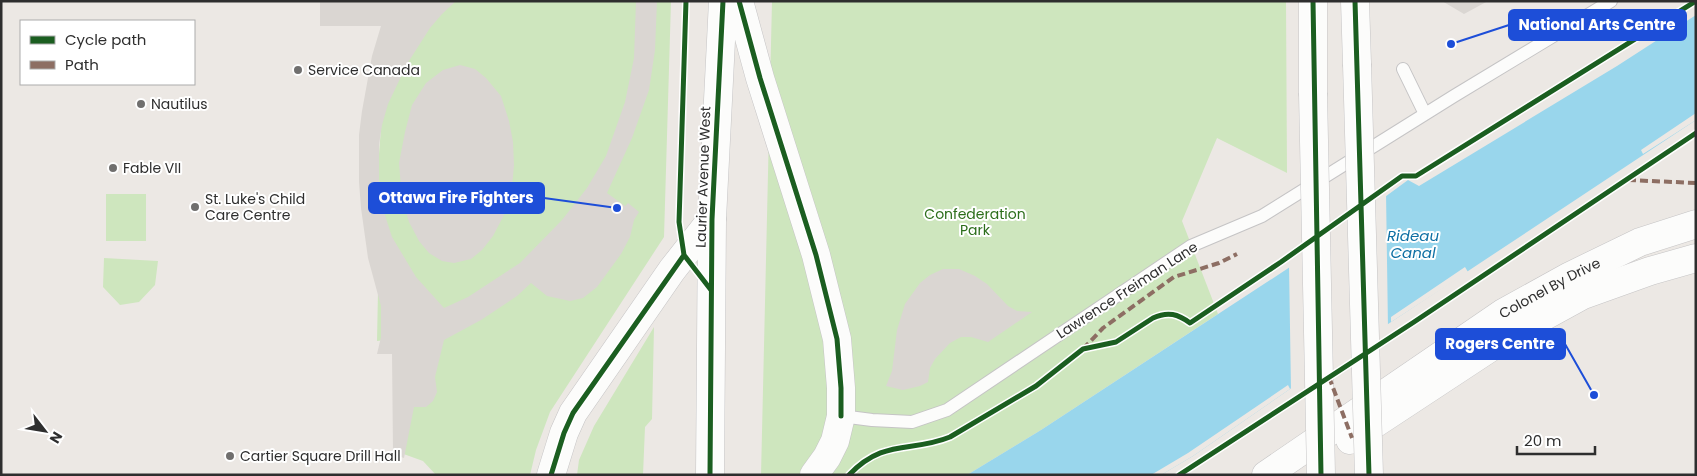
<svg xmlns="http://www.w3.org/2000/svg" width="1697" height="476" viewBox="0 0 1697 476" font-family="Poppins,sans-serif">
	<style>
		.green { fill: #cee6be }
		.plaza { fill: #dad6d2 }
		.water { fill: #99d6ec }
		.pier { fill: #ece8e4 }
		.lines { fill: none; stroke-linecap: round; stroke-linejoin: round }
		.lane-casing { stroke: #c5c4c5; stroke-width: 14 }
		.secondary-casing { stroke: #c5c4c5; stroke-width: 29 }
		.lane { stroke: #fcfcfb; stroke-width: 12 }
		.secondary { stroke: #fcfcfb; stroke-width: 28 }
		.secondary-bridge-casing { stroke: #c5c4c5; stroke-width: 29; stroke-linecap: butt }
		.secondary-bridge { stroke: #fcfcfb; stroke-width: 28 }
		.quiet { stroke: #8d6e63; stroke-width: 4; stroke-dasharray: 8 4; stroke-linecap: butt }
		.cycleway-casing { stroke: #fff; stroke-width: 8 }
		.cycleway { stroke: #1b5e20; stroke-width: 5 }
		.poi-dot { fill: #706f6e; stroke: #fff; stroke-width: 2 }
		.labels { text-anchor: middle; dominant-baseline: central; stroke-width: 4; stroke-linejoin: round; paint-order: stroke }
		.poi-label { font-size: 14px; fill: #2e2e2e; stroke: #fff; text-anchor: start }
		.street-label { font-size: 14px; fill: #2e2e2e; stroke: #fff }
		.park-label { font-size: 14px; fill: #2c6e1b; stroke: #fff }
		.water-label { font-size: 15px; font-style: italic; fill: #0d6fa3; stroke: #fff }
		.leader { fill: none; stroke: #1d4ed8; stroke-width: 2 }
		.callout-dot { fill: #1d4ed8; stroke: #fff; stroke-width: 2 }
		.callout { fill: #1d4ed8; stroke: #1d4ed8; stroke-width: 2 }
		.callout-label { font-size: 15px; text-anchor: middle; font-weight: bold; fill: #fff }
	</style>
	<rect width="100%" height="100%" fill="#ece8e4"/>
	<path class="green" d="M384 1H671L664 237 550 412 536 450 530 475H436L423 461 398 452 397 339 377 341 380 193 378 167 381 128Z
		M772 1H1286L1287 173 1217 138 1182 221 1218 314 1041 430 967 475H761Z
		M106 194H146V241H106Z
		M104 258 158 261 155 285 139 302 120 305 103 287Z
		M654 327 652 419 645 427 643 475H577L579 460 594 426Z"/>
	<path class="plaza" d="M320 1H456L442 14 430 28 407 64 388 104 382 125 379 145V187L381 203 392 237 416 277 444 308 468 297 520 263 562 220 587 188 606 156 625 102 634 58 636 1H657L655 50 649 90 632 138 607 193 625 206 628 203 639 212 634 220 630 237 621 254 597 287 583 298 570 301 547 296 531 283 517 296 481 320 444 340 435 377 437 392 433 401 426 407H414L404 458 398 456 393 451 392 354H377L381 337V306L368 258 361 208 359 182V135L362 111 372 56 381 26H320Z
		M1442 1H1488L1464 14Z
		M460 65 475 69 486 78 501 96 509 121 513 142 514 165 512 187 505 213 493 236 482 250 471 259 454 263 442 261 429 253 419 241 409 222 402 199 399 163 405 132 412 105 426 83 443 70Z
		M943 269H959L975 276 987 284 1008 306 1017 311 1032 312 988 342 971 337H961L950 343 935 359 930 368 928 382 920 386 903 390 886 386 892 371 897 330 905 304 920 283 930 275Z"/>
	<path class="water" d="M1696 15V120L1290 389 1193 456 1161 475H967L1041 430 1287 269 1408 180 1419 186 1617 66Z"/>
	<path class="pier" d="M1696 113V120L1643 154 1641 150Z
		M1386 192 1388 328 1291 391 1289 264Z
		M1465 267 1468 272 1391 322V317Z
		M1288 385 1290 389 1193 456 1161 475H1151L1188 453Z"/>
	<g class="lines">
		<g class="lane-casing">
			<path id="lane" d="M1403 69 1425 114
				M841 416 872 420 912 422 947 410 1191 246 1262 216 1454 96 1611 1"/>
		</g>
		<g class="secondary-casing">
			<g id="secondary">
				<path d="M739 1 760 78 816 255 837 339 841 388V416L835 441 827 457 814 475"/>
				<path d="M1313 1V93"/>
				<path d="M1355 1 1357 64"/>
				<path d="M1350 440 1508 336 1583 295 1650 271 1696 258"/>
				<path d="M551 475 564 433 573 413 672 270 712 219"/>
				<path d="M710 475 712 219 723 1"/>
				<path id="s1" d="M1266 475 1503 313 1570 276 1640 242 1696 224"/>
			</g>
		</g>
		<use href="#lane" class="lane"/>
		<use href="#secondary" class="secondary"/>
		<g class="secondary-bridge-casing">
			<path id="secondary-bridge" d="M1357 64 1369 475
				M1313 93 1321 475"/>
		</g>
		<use href="#secondary-bridge" class="secondary-bridge"/>
		<path class="quiet" d="M1628 180 1696 183
			M1083 349 1103 328 1174 277 1219 263 1237 254
			M1329 377 1352 438"/>
		<g class="cycleway-casing">
			<path id="cycleway" d="M686 1 679 222 684 255 711 290
				M739 1 760 78 816 255 837 339 841 388V416
				M1313 1 1321 475
				M1355 1 1369 475
				M551 475 564 433 573 413 684 255
				M710 475 712 219 723 1
				M849 475C884 438 911 453 950 437L1036 386 1083 349 1116 342 1153 318C1168 311 1178 314 1190 323L1281 262 1402 176H1416L1696 1
				M1179 475 1414 322 1696 133"/>
		</g>
		<use href="#cycleway" class="cycleway"/>
	</g>
	<g class="poi-dot">
		<circle cx="298" cy="70" r="5"/>
		<circle cx="141" cy="104" r="5"/>
		<circle cx="113" cy="168" r="5"/>
		<circle cx="195" cy="207" r="5"/>
		<circle cx="230" cy="456" r="5"/>
	</g>
	<g class="labels">
		<g class="poi-label">
			<text x="308" y="70">Service Canada</text>
			<text x="151" y="104">Nautilus</text>
			<text x="123" y="168">Fable VII</text>
			<text x="205" y="199">St. Luke's Child<tspan x="205" dy="16">Care Centre</tspan></text>
			<text x="240" y="456">Cartier Square Drill Hall</text>
		</g>
		<g class="street-label">
			<text transform="translate(703 177) rotate(-88)">Laurier Avenue West</text>
			<text stroke="none"><textPath href="#s1" startOffset="340">Colonel By Drive</textPath></text>
			<text transform="translate(1127 290) rotate(-33)">Lawrence Freiman Lane</text>
		</g>
		<g class="park-label">
			<text x="975" y="214">Confederation<tspan x="975" dy="16">Park</tspan></text>
		</g>
		<g class="water-label">
			<text x="1413" y="235">Rideau<tspan x="1413" dy="17">Canal</tspan></text>
		</g>
	</g>
	<path class="leader" d="M1451 44L1509 25M617 208L544 198M1594 395L1565 344"/>
	<g class="callout-dot">
		<circle cx="1451" cy="44" r="5"/>
		<circle cx="617" cy="208" r="5"/>
		<circle cx="1594" cy="395" r="5"/>
	</g>
	<g class="callout">
		<rect x="1509" y="10" width="177" height="30" rx="5"/>
		<rect x="369" y="183" width="175" height="30" rx="5"/>
		<rect x="1436" y="329" width="129" height="30" rx="5"/>
	</g>
	<g class="callout-label">
		<text x="1597" y="30">National Arts Centre</text>
		<text x="456" y="203">Ottawa Fire Fighters</text>
		<text x="1500" y="349">Rogers Centre</text>
	</g>
	<rect width="1697" height="476" fill="none" stroke="#2e2e2e" stroke-width="5"/>
	<rect x="20" y="20" width="175" height="65" fill="#ffffff" stroke="#ababab"/>
	<rect x="30" y="36" width="25" height="8" fill="#1b5e20" stroke="#ababab"/>
	<text x="65" y="45" font-size="15" fill="#2e2e2e">Cycle path</text>
	<rect x="30" y="61" width="25" height="8" fill="#8d6e63" stroke="#ababab"/>
	<text x="65" y="70" font-size="15" fill="#2e2e2e">Path</text>
	<g transform="translate(45 431) rotate(121)" stroke="#ffffff" stroke-width="4" paint-order="stroke">
	<path d="M0-4L9 19L0 12L-9 19Z" fill="#2e2e2e"/>
	<text y="-8" font-size="14" font-weight="bold" text-anchor="middle" fill="#2e2e2e">N</text>
	</g>
	<path d="M1517 446v8h78v-8" fill="none" stroke="#2e2e2e" stroke-width="2.5"/>
	<text x="1524" y="446" font-size="15" fill="#2e2e2e" stroke="#ffffff" stroke-width="4" paint-order="stroke">20 m</text>
</svg>
